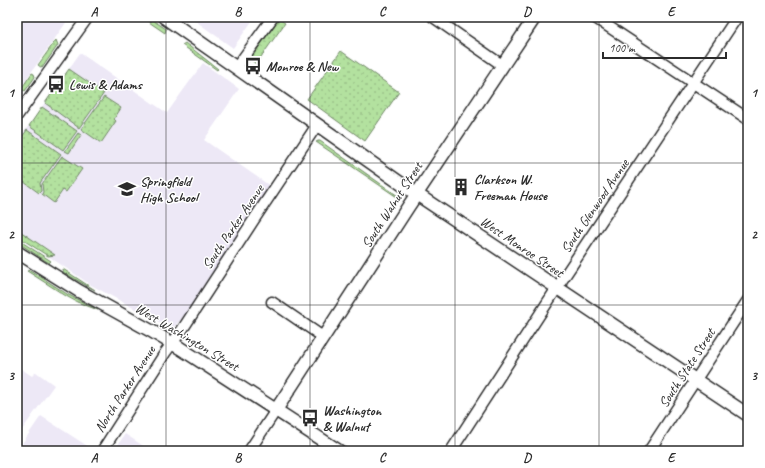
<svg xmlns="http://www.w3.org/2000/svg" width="765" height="468" viewBox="0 0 765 468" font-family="Caveat,sans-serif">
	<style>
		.built { fill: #ede8f6 }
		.grass { fill: url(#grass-dots); stroke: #6f8665 }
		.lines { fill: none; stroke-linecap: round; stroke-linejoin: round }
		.minor-casing { stroke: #2b2b2b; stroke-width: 13 }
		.tertiary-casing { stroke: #2b2b2b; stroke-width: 15 }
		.minor { stroke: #fff; stroke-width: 10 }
		.tertiary { stroke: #fff; stroke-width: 12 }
		.grid { fill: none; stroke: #2b2b2b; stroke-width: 1; stroke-opacity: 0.55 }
		.labels { text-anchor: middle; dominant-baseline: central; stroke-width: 3; stroke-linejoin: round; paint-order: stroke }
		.poi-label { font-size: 14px; font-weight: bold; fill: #2b2b2b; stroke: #fff; text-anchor: start }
		.street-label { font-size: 14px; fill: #2b2b2b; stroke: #fff }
		.neatline { fill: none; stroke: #2b2b2b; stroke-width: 1.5 }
		.grid-label { font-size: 13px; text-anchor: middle; font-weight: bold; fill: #2b2b2b }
	</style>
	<defs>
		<pattern id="grass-dots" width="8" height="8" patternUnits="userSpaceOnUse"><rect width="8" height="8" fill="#b3e19f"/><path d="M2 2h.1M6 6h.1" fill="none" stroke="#9ac189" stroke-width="1.8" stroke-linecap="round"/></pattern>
	</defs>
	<rect width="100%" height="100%" fill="#fff"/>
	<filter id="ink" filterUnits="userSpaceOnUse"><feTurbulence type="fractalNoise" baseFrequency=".025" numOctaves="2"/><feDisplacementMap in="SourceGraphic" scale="8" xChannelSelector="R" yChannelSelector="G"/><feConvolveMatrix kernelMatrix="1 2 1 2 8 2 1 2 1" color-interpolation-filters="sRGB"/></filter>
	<g filter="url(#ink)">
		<path class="built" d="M17 17H70L20 88 17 86Z
			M190 17H255L233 48Z
			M80 53 167 113 203 63 239 89 204 140 270 186 186 314 172 329 91 285 17 235V142Z
			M17 366 32 376 36 372 54 385 17 437Z
			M41 416 92 449 90 451H17Z
			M125 434 151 451H114Z"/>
		<path class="grass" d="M144 17H148L166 29 165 33 143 18Z
			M279 19 285 23 256 64 250 59Z
			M56 40 58 45 42 68 38 65Z
			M185 43 218 69 217 70 182 45Z
			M341 51 399 92 365 141 307 99Z
			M69 69 104 93 79 128 45 103Z
			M32 73 34 74 35 77 25 91 21 89Z
			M104 97 121 108 114 119 116 121 101 143 81 129Z
			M42 107 77 131 63 150 29 126Z
			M27 130 61 154 40 183 41 191 39 193 24 182 17 191V144Z
			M78 133 81 135 69 153 65 151Z
			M318 141H320L398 196 397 197 316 142Z
			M62 156 82 169 66 192 63 190 54 203 42 194 43 192 42 184Z
			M17 229 55 255 48 256 17 236Z
			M17 239 51 261 49 263 17 242Z
			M63 269 95 290 85 285 63 272Z
			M30 270 67 294 98 310 77 302 66 296 27 271Z"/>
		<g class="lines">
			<g class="minor-casing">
				<path id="minor" d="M433 17 502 65
					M594 17 748 119
					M236 68 273 17
					M17 116 88 17
					M272 302 323 337
					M102 451 165 353 182 330 253 221 317 125
					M249 451 276 410
					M451 451 564 277 737 17
					M649 451 748 300"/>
			</g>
			<g class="tertiary-casing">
				<path id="tertiary" d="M164 17 403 185 748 415
					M17 252 79 291 153 332 180 348 339 451
					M276 410 408 207 535 17"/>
			</g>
			<use href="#minor" class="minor"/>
			<use href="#tertiary" class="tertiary"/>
		</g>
	</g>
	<path class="grid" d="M166 17V451M310 17V451M455 17V451M599 17V451M17 163H748M17 305H748"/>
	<defs>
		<g id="bus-bare" transform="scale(1.38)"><path d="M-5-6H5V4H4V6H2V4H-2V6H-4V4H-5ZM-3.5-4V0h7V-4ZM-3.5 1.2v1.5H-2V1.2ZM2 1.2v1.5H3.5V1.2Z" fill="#2b2b2b" stroke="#fff" stroke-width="2.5" paint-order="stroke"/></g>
		<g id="building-bare" transform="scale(1.38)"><path d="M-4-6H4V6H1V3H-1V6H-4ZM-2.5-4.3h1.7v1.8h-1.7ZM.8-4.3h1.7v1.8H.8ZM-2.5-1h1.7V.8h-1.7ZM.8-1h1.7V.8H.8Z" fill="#2b2b2b" stroke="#fff" stroke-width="2.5" paint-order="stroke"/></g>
		<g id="school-bare" transform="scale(1.38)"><path d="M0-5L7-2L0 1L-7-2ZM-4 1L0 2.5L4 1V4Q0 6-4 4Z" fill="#2b2b2b" stroke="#fff" stroke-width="2.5" paint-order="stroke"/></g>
	</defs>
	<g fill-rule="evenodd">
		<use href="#bus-bare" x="253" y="66"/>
		<use href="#bus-bare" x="56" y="84"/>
		<use href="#building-bare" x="461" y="187"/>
		<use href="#school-bare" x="127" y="189"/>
		<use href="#bus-bare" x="310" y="418"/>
	</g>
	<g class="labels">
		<g class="poi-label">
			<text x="266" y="66">Monroe &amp; New</text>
			<text x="69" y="84">Lewis &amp; Adams</text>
			<text x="474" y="179">Clarkson W.<tspan x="474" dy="16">Freeman House</tspan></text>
			<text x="140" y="181">Springfield<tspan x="140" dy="16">High School</tspan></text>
			<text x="323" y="410">Washington<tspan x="323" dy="16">&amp; Walnut</tspan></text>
		</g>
		<g class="street-label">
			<text transform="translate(392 205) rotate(-57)">South Walnut Street</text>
			<text transform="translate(595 206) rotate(-56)">South Glenwood Avenue</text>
			<text transform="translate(233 227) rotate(-56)">South Parker Avenue</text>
			<text transform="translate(522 247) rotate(34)">West Monroe Street</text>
			<text transform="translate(187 337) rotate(31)">West Washington Street</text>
			<text transform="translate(687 368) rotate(-57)">South State Street</text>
			<text transform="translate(125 389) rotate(-57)">North Parker Avenue</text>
		</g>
	</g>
	<rect width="765" height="468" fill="none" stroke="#fff" stroke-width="44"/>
	<path d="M603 52v6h123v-6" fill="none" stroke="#2b2b2b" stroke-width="2"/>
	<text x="609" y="52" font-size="12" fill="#2b2b2b" stroke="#ffffff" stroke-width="3" paint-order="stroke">100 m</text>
	<rect x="22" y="22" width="721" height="424" class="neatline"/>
	<g class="grid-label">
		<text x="94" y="16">A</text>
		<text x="238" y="16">B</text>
		<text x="382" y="16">C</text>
		<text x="527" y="16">D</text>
		<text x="671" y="16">E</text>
		<text x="11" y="97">1</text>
		<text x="754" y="97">1</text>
		<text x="11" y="239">2</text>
		<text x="754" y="239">2</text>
		<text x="11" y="380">3</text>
		<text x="754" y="380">3</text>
		<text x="94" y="462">A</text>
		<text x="238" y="462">B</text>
		<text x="382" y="462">C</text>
		<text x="527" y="462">D</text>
		<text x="671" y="462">E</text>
	</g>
</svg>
